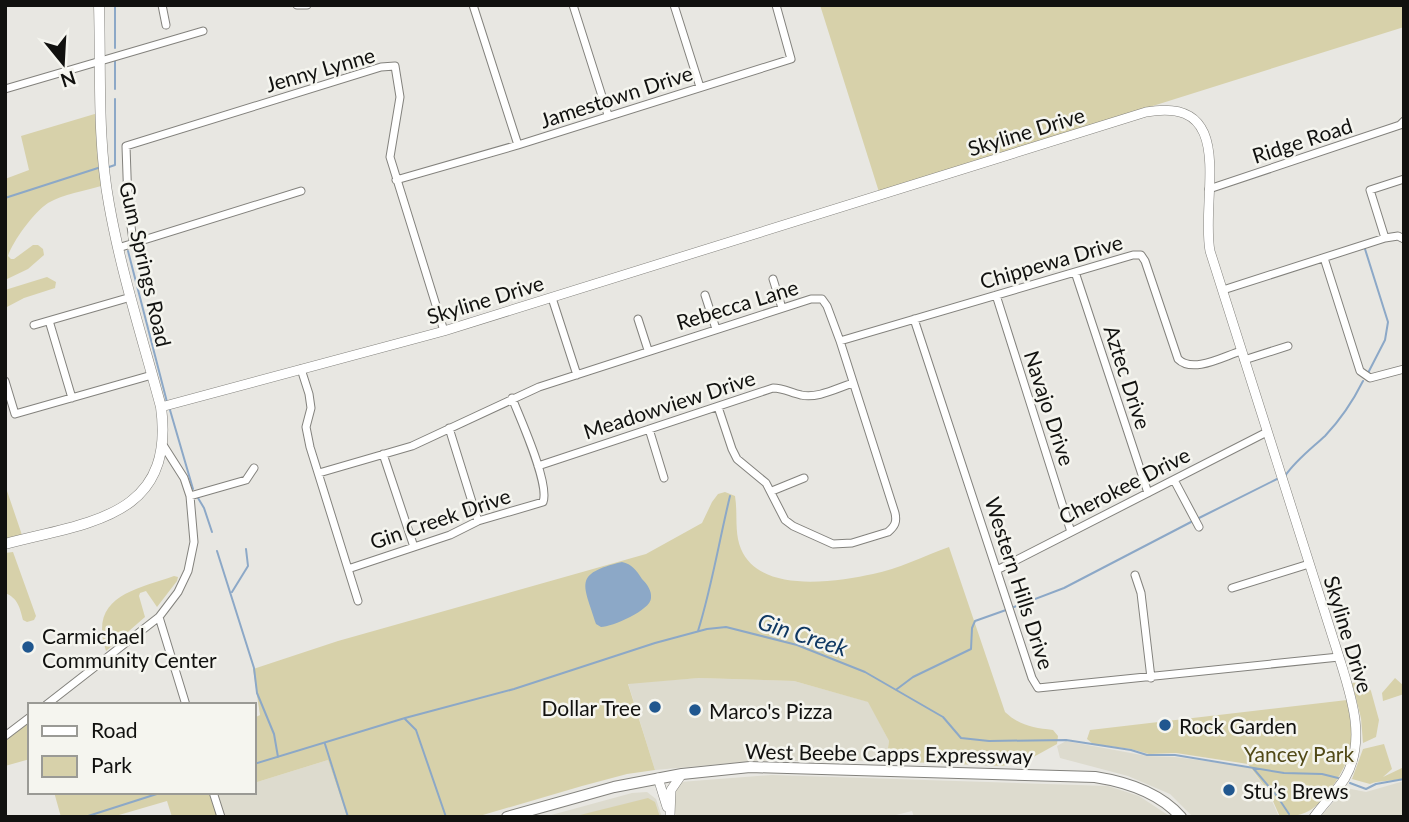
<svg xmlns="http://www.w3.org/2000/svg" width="1409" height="822" viewBox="0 0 1409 822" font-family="Lato,sans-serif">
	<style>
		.built { fill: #dddbce }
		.green { fill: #d7d1aa }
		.water { fill: #8ca8c7 }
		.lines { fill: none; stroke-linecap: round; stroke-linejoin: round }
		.stream { stroke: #8ca8c7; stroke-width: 2 }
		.minor-casing { stroke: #83827d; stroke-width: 9 }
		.tertiary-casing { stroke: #83827d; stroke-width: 10 }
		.secondary-casing { stroke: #83827d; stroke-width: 11 }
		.primary-casing { stroke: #83827d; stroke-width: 12 }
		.minor { stroke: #fff; stroke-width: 7 }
		.tertiary { stroke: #fff; stroke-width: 9 }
		.secondary { stroke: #fff; stroke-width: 10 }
		.primary { stroke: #fff; stroke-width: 10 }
		.poi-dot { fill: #20578f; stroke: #f5f5ef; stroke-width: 2.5 }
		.labels { text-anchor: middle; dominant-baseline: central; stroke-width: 5; stroke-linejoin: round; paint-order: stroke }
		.street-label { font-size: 21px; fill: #11110f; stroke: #f5f5ef }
		.poi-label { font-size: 21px; fill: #11110f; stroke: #f5f5ef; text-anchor: start }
		.park-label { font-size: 21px; fill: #514917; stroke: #f5f5ef }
		.water-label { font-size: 23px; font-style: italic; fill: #0f3862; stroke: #f5f5ef }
	</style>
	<rect width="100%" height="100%" fill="#e8e7e2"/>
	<path class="built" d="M699 678 794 681 869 702 889 741 886 761H754L655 770 628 683Z
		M1066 741 1147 756 1175 757 1250 767 1268 792 1279 817H1193L1170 794 1128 776 1060 758 1057 746Z
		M328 760 347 817H225L218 794 254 792V783Z
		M772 775 1108 786 1139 796 1171 817H914L912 811 888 817H676L673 807V790L680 782Z
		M1404 781V817H1320L1346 788 1366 792Z
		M647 792 656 799 662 817H544L632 793Z"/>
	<path class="green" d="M820 5H1404V27L879 192Z
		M98 113 101 186C85 191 63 194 48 203 34 212 13 241 8 256L11 259H14L33 245H38L43 249 44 255 28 269 5 280V179L29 170 21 136Z
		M47 277 56 282 55 288 24 298 5 308V290Z
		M5 485 22 535 5 540Z
		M725 492 735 496C738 514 734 532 741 549 760 594 835 582 873 574 898 569 924 556 949 547L1005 712C1020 726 1034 728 1053 730L1058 736 1057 744 1028 760 1002 766 886 761 889 741 868 702 794 681 699 678 628 684 655 770 627 774 582 786 476 817H347L328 760 254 783V718L260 715 253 669 338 641 646 554 702 523 712 502 718 494Z
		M13 552 36 616 34 620 27 622 23 620C20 608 18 598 5 593V553Z
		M174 576 178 577 177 581 157 607 146 591 140 593 139 596 145 617 106 651C88 596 135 590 174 576Z
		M1395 678 1404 686V694L1383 701 1382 693Z
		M1360 682 1368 686 1371 691 1379 720 1376 737 1363 743 1361 718 1352 683Z
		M1347 700C1350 718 1354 737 1349 755 1344 771 1326 799 1312 809 1304 815 1290 817 1280 817L1269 792 1248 764 1176 753 1149 754 1131 749 1093 744 1087 739 1090 730Z
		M30 722V759L5 766V741Z
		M1384 744 1392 769 1383 777 1404 767V778C1392 782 1378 780 1370 784L1352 779 1363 749Z
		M54 792H223L218 794 225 817H172L167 801 112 817H61Z
		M648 798 655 802 660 817H572Z"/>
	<path class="water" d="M622 562C632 564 636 570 642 579 647 584 652 591 651 598 651 610 612 627 601 627L596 624C584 584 572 574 622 562Z"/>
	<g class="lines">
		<path class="stream" d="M115 5V48
			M115 59V89
			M109 167 115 165V99
			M5 198 98 168
			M1365 249 1388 322 1385 340 1368 373
			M128 251 167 402
			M170 410 193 489
			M1285 476C1296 460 1311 449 1325 436 1341 419 1353 401 1363 381
			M198 498 204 508 212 532
			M1199 518 1277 479
			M217 551 254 668 257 693 274 734 278 757
			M232 592 248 566 246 549
			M1014 607 1064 588 1191 522
			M698 631C712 586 719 541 730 496
			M897 689 913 677 971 649 972 628 975 621 1006 610
			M405 719 416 730 446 817
			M325 744 348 817
			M254 764 405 718 514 689 655 643 707 629 726 627 797 645 865 672 943 717 961 738 989 741 1066 740 1131 750 1147 755H1175L1284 773 1322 774 1338 778
			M1253 768 1277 796 1289 814
			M1350 783 1366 789 1376 784 1404 779
			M85 817 163 792"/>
		<g class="minor-casing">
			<path id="minor" d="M162 5 166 25
				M297 5H307
				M473 5 518 145
				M573 5 608 115
				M674 5 700 87
				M5 89 203 31
				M396 180 518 145 791 59 776 5
				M1209 189 1400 125 1404 121
				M1385 238 1370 190 1404 179
				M133 241 128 204 126 146 381 67 395 66 400 97 390 157 444 331
				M118 248 301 191
				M1324 258 1360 371 1370 378 1404 369
				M1075 272 1148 493
				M773 279 782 308
				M1223 290 1385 238 1398 236 1404 239
				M705 295 716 329
				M996 295 1071 532
				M552 298 577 375
				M638 319 648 350
				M914 319 1032 678 1038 688 1339 657
				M50 324 72 398
				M34 325 131 297
				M840 341 1133 255H1141L1145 261 1178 359C1193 374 1224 356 1241 351
				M1244 360 1288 346
				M301 369 309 394 311 408 306 427 310 447 358 601
				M5 381 15 414 152 375
				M449 428 478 521
				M649 429 664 478
				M383 454 414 547
				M538 466 773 388C784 388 791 393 801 395 817 399 837 388 853 383
				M319 473 412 446 539 387 811 299H822L827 306 840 341 895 513C897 522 895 526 888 532L852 543 833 544 793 526 785 520 766 483 737 459 732 449 718 407
				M1174 480 1199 527
				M772 491 804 478
				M190 496 246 480 254 468
				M348 569 450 535 478 521 543 502C550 484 520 418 512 398
				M997 570 1267 432
				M1135 575 1141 593 1151 678
				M1232 588 1309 564
				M159 617 186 705
				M46 705 159 617 178 592 188 571 194 542 190 496 184 478 163 445
				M5 736 30 717
				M213 792 221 817"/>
		</g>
		<g class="tertiary-casing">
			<path id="tertiary" d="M161 407 444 331 1146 112C1239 95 1200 198 1210 251L1339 657C1351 696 1367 740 1345 778 1336 792 1324 803 1314 817
				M658 778 667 807
				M670 815 671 790 682 774"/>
		</g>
		<g class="secondary-casing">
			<path id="secondary" d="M5 544C88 522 176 518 161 407 143 340 121 272 109 204 97 139 101 71 99 5"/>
		</g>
		<g class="primary-casing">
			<path id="primary" d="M507 817 614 787 682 774 750 767 1095 777C1127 782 1159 792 1181 817"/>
		</g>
		<use href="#minor" class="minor"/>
		<use href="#tertiary" class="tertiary"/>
		<use href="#secondary" class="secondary"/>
		<use href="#primary" class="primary"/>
	</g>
	<g class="poi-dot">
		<circle cx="28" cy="647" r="7"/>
		<circle cx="655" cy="707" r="7"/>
		<circle cx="695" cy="710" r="7"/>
		<circle cx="1165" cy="725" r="7"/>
		<circle cx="1229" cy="790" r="7"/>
	</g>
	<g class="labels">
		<g class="street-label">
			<text transform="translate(320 69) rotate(-16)">Jenny Lynne</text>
			<text transform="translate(616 96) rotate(-18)">Jamestown Drive</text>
			<text transform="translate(1026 131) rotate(-17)">Skyline Drive</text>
			<text transform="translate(1302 140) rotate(-18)">Ridge Road</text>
			<text transform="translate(1051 261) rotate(-16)">Chippewa Drive</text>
			<text transform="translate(146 264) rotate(77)">Gum Springs Road</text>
			<text transform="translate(485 299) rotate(-17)">Skyline Drive</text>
			<text transform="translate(737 304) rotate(-17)">Rebecca Lane</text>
			<text transform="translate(1128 377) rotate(72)">Aztec Drive</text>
			<text transform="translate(669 404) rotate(-18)">Meadowview Drive</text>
			<text transform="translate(1050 408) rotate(72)">Navajo Drive</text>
			<text transform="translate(1124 485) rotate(-27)">Cherokee Drive</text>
			<text transform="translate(440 518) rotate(-19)">Gin Creek Drive</text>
			<text transform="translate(1020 583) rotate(72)">Western Hills Drive</text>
			<text transform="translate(1349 634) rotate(73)">Skyline Drive</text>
			<text transform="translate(889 753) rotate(1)">West Beebe Capps Expressway</text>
		</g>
		<g class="poi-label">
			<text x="42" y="635">Carmichael<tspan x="42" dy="24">Community Center</tspan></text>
			<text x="641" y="707" text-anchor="end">Dollar Tree</text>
			<text x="709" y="710">Marco's Pizza</text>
			<text x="1179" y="725">Rock Garden</text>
			<text x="1243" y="790">Stu’s Brews</text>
		</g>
		<g class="park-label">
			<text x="1299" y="753">Yancey Park</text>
		</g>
		<g class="water-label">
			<text transform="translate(803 634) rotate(18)">Gin Creek</text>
		</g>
	</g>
	<rect width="1409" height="822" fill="none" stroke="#11110f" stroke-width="14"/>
	<rect x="28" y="703" width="228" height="91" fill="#f5f5ef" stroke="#9a9a95" stroke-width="2"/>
	<rect x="42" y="726" width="35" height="10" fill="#ffffff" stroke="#9a9a95" stroke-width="2"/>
	<text x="91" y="738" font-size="21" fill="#11110f">Road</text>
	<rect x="42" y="756" width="35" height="21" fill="#d7d1aa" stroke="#9a9a95" stroke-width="2"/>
	<text x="91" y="773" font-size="21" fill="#11110f">Park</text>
	<g transform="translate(63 63) rotate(162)" stroke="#f5f5ef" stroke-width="5" paint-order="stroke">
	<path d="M0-5L12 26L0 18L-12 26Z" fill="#11110f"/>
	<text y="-10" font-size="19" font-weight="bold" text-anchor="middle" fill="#11110f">N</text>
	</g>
</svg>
